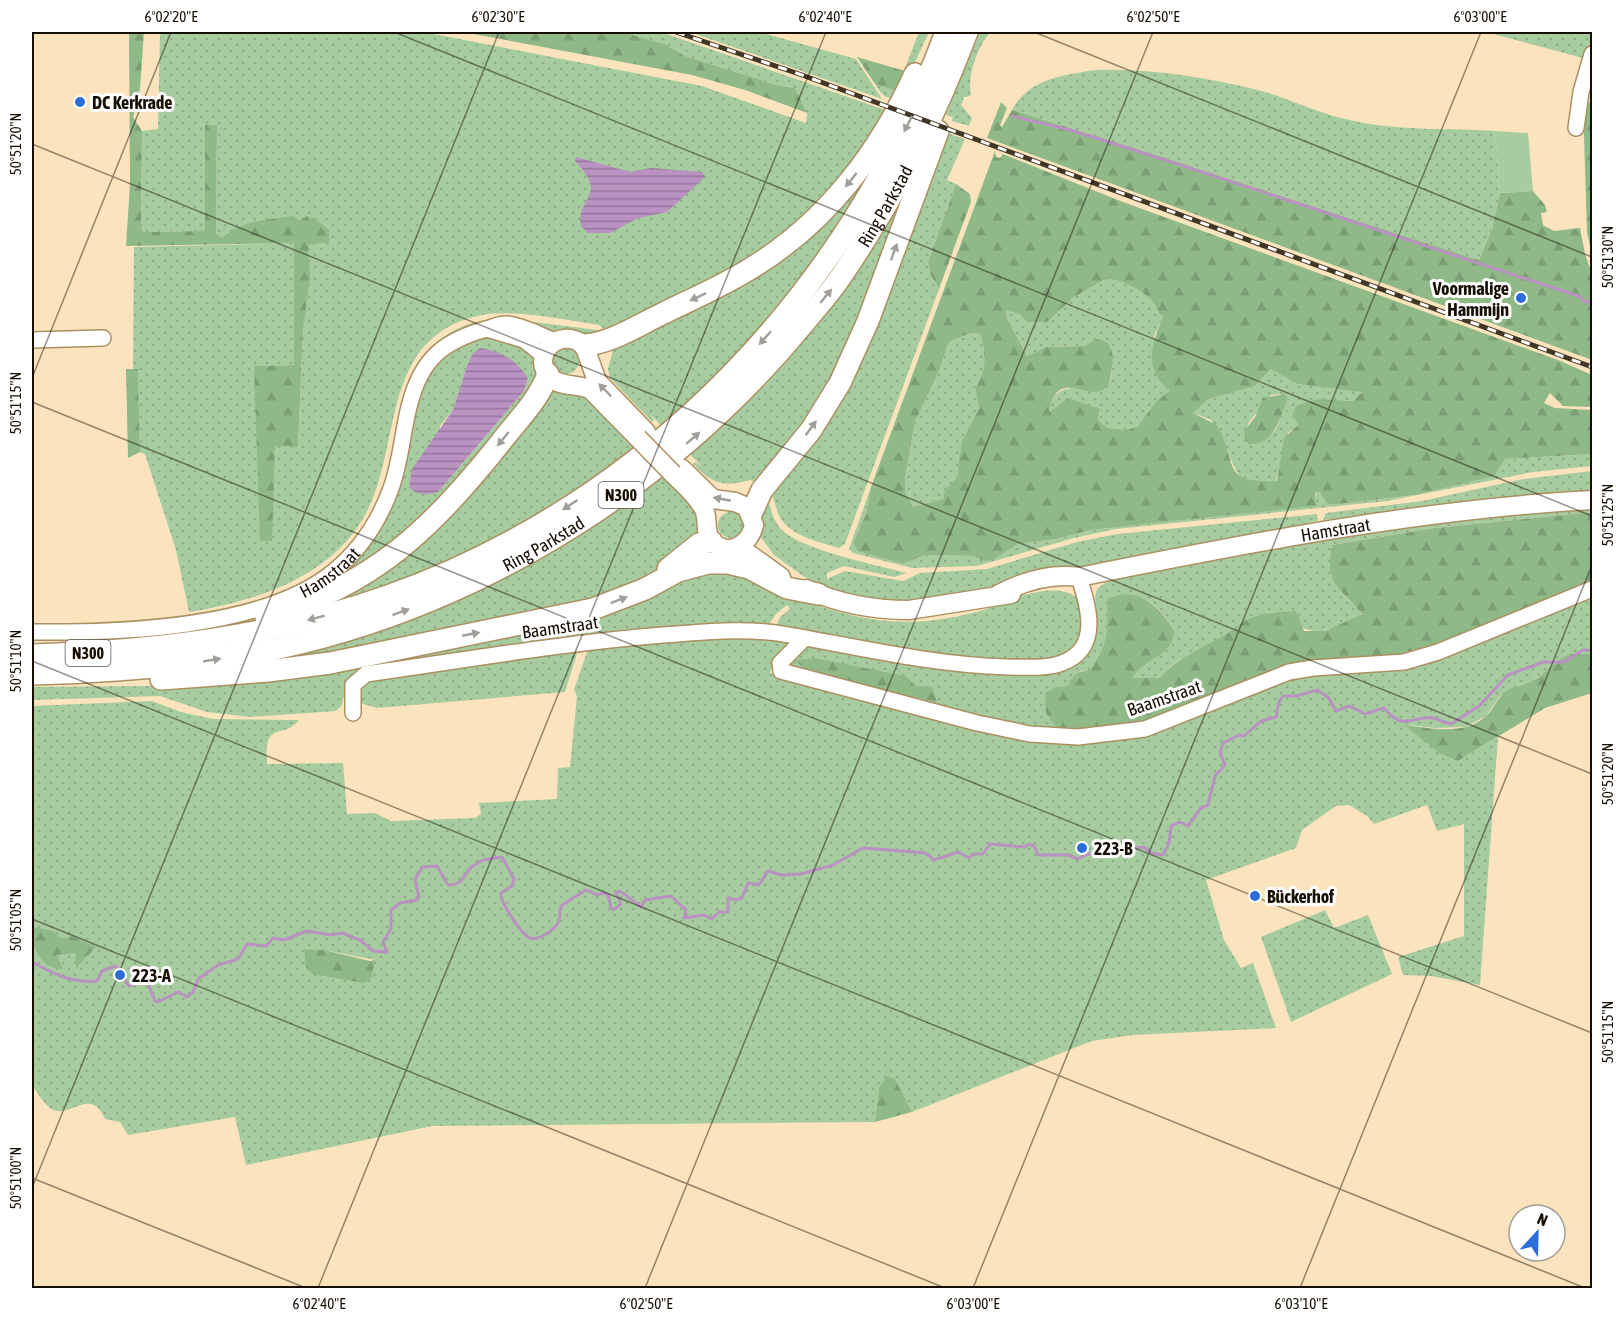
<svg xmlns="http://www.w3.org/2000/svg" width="1624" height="1320" viewBox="0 0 1624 1320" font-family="'Asap Condensed',sans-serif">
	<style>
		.grass { fill: url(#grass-dots); fill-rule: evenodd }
		.forest { fill: url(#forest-firs); fill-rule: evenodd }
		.pitch { fill: #a7cca0 }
		.water { fill: url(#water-rules) }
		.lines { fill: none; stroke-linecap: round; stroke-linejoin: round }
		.stream { stroke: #b992c1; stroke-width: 3 }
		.minor-casing { stroke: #ab9061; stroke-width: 18 }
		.major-casing { stroke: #ab9061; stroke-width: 21 }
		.highway-casing { stroke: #ab9061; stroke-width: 24 }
		.minor { stroke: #fff; stroke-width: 15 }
		.major { stroke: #fff; stroke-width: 18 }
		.highway { stroke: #fff; stroke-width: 21 }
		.rail-casing { stroke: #423624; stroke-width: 5 }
		.rail { stroke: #fff; stroke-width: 3; stroke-dasharray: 9; stroke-linecap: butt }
		.major-bridge-casing { stroke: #ab9061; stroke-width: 21; stroke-linecap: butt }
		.major-bridge { stroke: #fff; stroke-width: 18 }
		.oneway { fill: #a29e99 }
		.ticks { fill: none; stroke: #170d00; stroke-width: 1.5; stroke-opacity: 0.45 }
		.poi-dot { fill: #2d6dda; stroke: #fff; stroke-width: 2 }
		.labels { text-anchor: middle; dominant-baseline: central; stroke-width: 6; stroke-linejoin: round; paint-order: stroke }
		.shield { fill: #fff; stroke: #5d564c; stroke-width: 1.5 }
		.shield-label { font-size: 16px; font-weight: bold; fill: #170d00 }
		.poi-label { font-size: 18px; font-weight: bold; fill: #170d00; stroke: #fff; text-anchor: start }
		.street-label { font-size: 18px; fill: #170d00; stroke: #fff }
		.neatline { fill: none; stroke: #170d00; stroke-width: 2 }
		.ticks-label { font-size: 15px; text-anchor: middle; fill: #170d00 }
	</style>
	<defs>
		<pattern id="grass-dots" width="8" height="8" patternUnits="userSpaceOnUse" patternTransform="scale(1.5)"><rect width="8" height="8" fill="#a7cca0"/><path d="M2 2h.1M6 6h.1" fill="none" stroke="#8fae88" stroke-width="1.8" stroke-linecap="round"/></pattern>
		<pattern id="forest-firs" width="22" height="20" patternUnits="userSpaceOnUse" patternTransform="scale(1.5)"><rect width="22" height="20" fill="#90b988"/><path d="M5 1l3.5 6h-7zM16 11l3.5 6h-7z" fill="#7b9e74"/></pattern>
		<pattern id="water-rules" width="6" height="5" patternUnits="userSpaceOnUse" patternTransform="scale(1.5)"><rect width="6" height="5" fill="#b992c1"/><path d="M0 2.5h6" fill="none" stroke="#95769a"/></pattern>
	</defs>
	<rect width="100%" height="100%" fill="#fbe4bd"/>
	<path class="grass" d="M160 32H423L702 86 806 123 807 113 795 88 780 86 685 56 665 44 622 32H661L891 112 872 147 766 253 607 331 599 325C563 320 512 308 477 316 375 341 405 453 361 522 325 579 253 602 189 612L176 550 145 454 140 452 138 369H133L134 247 294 243V365L254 366 275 445 298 446C300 408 301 369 303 331 306 289 315 263 300 222L223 238 216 234 217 125 205 126V231L144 232 141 227 142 131 158 129Z
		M690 32H759L856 59 882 99Z
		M919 32H929L899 97C886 101 881 94 875 84L896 91Z
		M980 32H990C977 49 967 74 971 96L964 97 961 105 972 118 969 126 952 121 953 117 946 115Z
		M1486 32H1592V46L1587 56 1583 58Z
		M1095 70C1148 68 1206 77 1258 90 1291 99 1321 115 1354 121 1400 131 1449 128 1495 131L1500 193 1492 229 1479 260 1103 138 1012 110C1028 79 1063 75 1095 70Z
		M904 119 808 278 665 430 650 414 654 420 652 422 610 378 608 369 614 347 740 279Z
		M933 129 852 351 761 486 751 480C722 487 714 485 693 464L695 462 701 466 688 452 751 392Z
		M947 133 965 139 947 180 956 184 928 262 930 274 939 289 845 544 839 548C820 542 793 537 781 519 776 511 776 501 770 493L799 449Z
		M1106 279C1121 279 1147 292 1155 305 1159 311 1158 313 1163 317L1154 336 1170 390 1138 426 1127 430 1108 428 1098 420 1100 412 1071 399 1065 400 1049 412C1052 384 1074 386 1097 392L1110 381 1113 363 1086 346 1046 347 1027 356 1007 318 1006 309 1019 314 1027 322H1047L1074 297Z
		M502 318 597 330 603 337C588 336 572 336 557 334 507 328 488 309 441 341L388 472C401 399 411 324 502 318Z
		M971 333 980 334C986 351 987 373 975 388L979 408 965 435 957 477 947 489 943 499 913 507 905 492V479L915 422 940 369 947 346 951 341Z
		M484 338 515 340 536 355 541 377 449 499 364 572 260 616 234 623 233 620 353 562 410 430 421 390 429 374 452 351ZM467 366 528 378 524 391 438 492 440 426 453 410Z
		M553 361a13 13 0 1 1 26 0a13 13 0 1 1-26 0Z
		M1271 369 1280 372 1296 383 1363 391 1353 401 1319 399 1292 415 1298 425 1288 433 1276 481C1239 481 1241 484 1227 450 1223 439 1216 430 1211 420L1193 413 1209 399 1255 386ZM1281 394 1288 399 1276 429 1267 438H1244L1249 422 1271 395Z
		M550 385 583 391 640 450 512 534 355 602 296 611 368 576Z
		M1592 454V466L1533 472 1387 501 1116 529 1074 538 977 566 912 568 853 553 849 549 871 487 866 514 853 542 857 551 903 564 925 555 972 556 984 561 999 556 1018 544 1057 539 1090 530 1315 506 1316 493 1320 492 1326 503 1331 505 1415 495 1470 481 1505 459Z
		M1592 471V493L1466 502 1323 520 1326 513 1422 501 1523 479Z
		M662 472 697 504 704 535 649 575 601 597 332 659 193 668Z
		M768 499C771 511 774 523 784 532 808 551 876 565 907 573L894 577 844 566 827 573V579L845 571 903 581 920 573 987 569 1077 542 1117 534 1317 514 1318 521 1310 522 1311 528 1214 542 1066 570 937 599 895 602 861 599 828 588 803 576 774 555 760 536 758 514Z
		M1592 506V512L1434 528 1332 545C1325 581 1339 589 1362 613 1322 640 1311 635 1273 612 1251 618 1241 626 1222 637 1199 650 1177 657 1159 678H1131C1144 656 1166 664 1174 631 1160 605 1143 592 1113 596 1105 610 1112 624 1107 640 1104 650 1096 661 1090 670L1081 671 1068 686 1057 687 1062 734 1035 732 786 665 807 646 1065 668C1074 653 1089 635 1095 618 1100 602 1086 593 1108 581L1411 523Z
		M718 525a13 13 0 1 1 26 0a13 13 0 1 1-26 0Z
		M716 566C785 591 849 628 926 621 945 619 966 615 984 610 993 607 1001 601 1010 599 1030 593 1063 583 1079 600 1082 619 1088 641 1067 653 1020 680 835 637 776 627L780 617 790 609 787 605 776 614 768 626 377 668 346 687 342 705 336 711 250 717 207 712 160 696 32 700V687L147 686 228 680 528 627Z
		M1592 591V654H1570L1528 684 1519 685 1500 696 1486 716 1466 727 1435 728 1406 725 1458 761 1498 737 1480 985 1431 976 1403 975 1398 957 1464 936V824L1437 831 1427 805 1374 824 1367 816 1349 805 1336 806 1302 830 1296 848 1206 880 1224 940 1241 968 1253 963 1276 1028 1133 1035 1092 1041 912 1112 896 1080 879 1088 875 1122 432 1126 246 1165 235 1117 128 1135 120 1122 105 1119C90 1084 68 1122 50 1108 43 1103 37 1092 32 1085V706L152 701 181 712 213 719 299 720C282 741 264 718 267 764L343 763 347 814 375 813 391 821 475 818 481 814 479 803 557 799 558 768 570 767 577 696 574 690 588 649 735 635 794 642 776 659 770 673 1089 743 1139 735 1257 687ZM304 949 324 950 375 960 324 977Z
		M578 650 565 692 377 708 360 703 357 690 367 680Z
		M1325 910 1334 928 1368 915 1392 974 1291 1022 1261 937Z"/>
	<path class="forest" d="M129 32H144L140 89 133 117 142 131 141 227 144 232 205 231V125H217L216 234 223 238C239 221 270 219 293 216L300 221 307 216 315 219 329 230V242L308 245 310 278 303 329 298 447 275 446 272 541H260L254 366 294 365V243L126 246 130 184Z
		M463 32H622L665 44 685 56 780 86 795 88 807 113 745 90 692 75Z
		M857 57 905 71 896 91 875 84Z
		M1001 102 1007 108 1000 125 1002 127 1012 110 1103 138 1479 260 1492 229 1500 193 1533 191 1545 205 1547 212 1541 213 1543 225 1554 231 1580 228 1585 254 1592 274V360L987 138Z
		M1583 102 1592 103V254L1587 233Z
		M995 151 996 157 1000 158 1003 154 1123 202 1558 360 1592 375V407L1563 406 1550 393 1544 403 1555 408 1592 410V454L1505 459 1494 476 1415 495 1331 505 1326 503 1320 492 1315 493 1316 506 1090 530 1057 539 1018 544 993 560 984 561 972 556 925 555 903 564 857 551 853 542 866 514 871 487ZM1106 279C1121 279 1147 292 1155 305 1158 311 1158 313 1163 317 1151 345 1143 370 1170 390L1156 402 1138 426 1127 430 1108 428 1098 420 1100 409 1068 398 1049 412C1057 364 1091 405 1106 387 1111 382 1110 375 1112 369 1114 359 1113 352 1108 343L1097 339 1085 346 1046 347 1027 356 1007 318 1006 310 1019 314 1027 322H1047L1074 297ZM971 333 980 334C986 351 987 373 975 388L979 408 962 441 957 477 945 491 943 499 913 507 905 492V479L915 422 940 369 947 346 951 341ZM1271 369 1298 384 1362 392 1353 401 1319 399 1297 405 1292 415 1298 425 1284 438 1277 481C1219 483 1239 464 1217 425L1193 413 1209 399 1255 386Z
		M956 184 970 194 971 202 939 289 930 274 928 262Z
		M126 369H138L140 452 128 458Z
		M1285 394 1288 399C1280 417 1274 446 1249 444L1244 437 1245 430 1255 417 1263 398Z
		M1592 512V587L1429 652 1297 665 1250 678 1137 727 1062 734 1046 713 1045 693 1057 687 1068 686C1072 675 1078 671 1090 670 1109 644 1108 630 1107 599 1136 584 1161 607 1174 631 1173 658 1143 658 1132 678H1159C1177 658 1198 650 1221 637 1231 632 1239 624 1249 619 1263 612 1280 612 1296 611L1304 631H1326L1362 614C1340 586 1324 586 1332 545L1434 528Z
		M1570 654H1592V693L1545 708 1458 761 1441 754 1404 725C1429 728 1466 736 1486 716 1494 709 1497 698 1506 691 1516 684 1526 686 1536 679 1547 671 1557 660 1570 654Z
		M815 658 905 676 916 686 932 687 937 702 810 673 794 660Z
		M32 927 53 931 62 939 72 936 96 947 76 968 75 953 56 955 63 969C40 970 31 946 32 927Z
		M304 949 324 950 370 961 375 960 371 979 364 983 312 974 306 967Z
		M887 1076 896 1080 912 1112 875 1122 879 1088Z"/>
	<path class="pitch" d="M1495 131 1528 133 1533 191 1500 193Z"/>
	<path class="water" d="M576 157 630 172 651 168 703 172 705 177 667 212 638 218 610 233H588L581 226C575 197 610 197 575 161Z
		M480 348C503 352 515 359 528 378L524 391 438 492C427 495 417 496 409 487L412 469 453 410 467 366 473 353Z"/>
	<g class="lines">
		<path class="stream" d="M1012 116 1070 130 1169 161 1581 297 1582 300 1592 304
			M1591 125H1592
			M32 962C52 973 73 984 97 981L102 971 115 966C123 972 122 979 129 986L134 985 139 977 148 983 155 1001 158 1002 178 992 187 997 193 992 198 979 218 965 238 959 247 944 266 946 273 938 284 940 307 931 331 935 342 933 360 940 373 951 387 952 383 942 391 929V910L400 903 417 900 419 897 415 880 422 867 437 866 448 885C462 885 463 877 471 867L483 860 502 857 514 879 512 886 501 893C499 901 522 935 530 938 539 941 554 930 558 923 561 918 558 911 562 905L586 890 597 895 604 893 608 895 611 908 613 910 621 904 616 893 620 891 641 907 645 900 671 896 686 910 684 918 704 915 712 919 719 912H728V898L736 900 742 898 748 883 759 885 768 871 781 875 801 874 833 865 863 848 926 853 934 860 958 852 969 858 973 854H983L990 844 1025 847 1029 844 1034 846 1038 855H1068L1078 859 1088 854 1144 847 1151 853 1163 855 1169 843 1171 826 1180 822 1188 826 1201 808 1208 805 1215 776 1225 765 1220 753 1223 743 1239 735 1244 736 1261 721 1276 717 1279 702 1283 696H1296L1317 690 1328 697 1336 711 1349 706 1365 714 1384 708C1404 732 1410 716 1433 718 1438 719 1446 723 1451 724L1479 706 1508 675 1543 662H1564L1583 650H1592"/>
		<g class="minor-casing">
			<g id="minor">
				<path d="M1576 128 1581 92 1592 54"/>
				<path d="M487 329 524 340 544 356"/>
				<path d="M32 340 103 338"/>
				<path id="s1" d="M32 632C118 633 263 629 333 572 360 550 378 523 390 491 401 463 402 432 410 403 422 358 444 341 486 329 494 327 499 323 508 324 524 326 540 335 555 341"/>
				<path d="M805 638 780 663 781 671 977 723 1030 734 1078 737 1145 729 1289 672 1313 668 1404 662 1438 652 1592 589"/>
				<path d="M353 713V685L366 674C465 660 563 643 663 635 705 632 747 627 789 635 862 648 934 665 1008 667 1026 667 1046 669 1062 663 1102 648 1088 606 1079 577"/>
			</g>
		</g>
		<g class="major-casing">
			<g id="major">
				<path d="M638 438 591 390C578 383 562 388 551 378 529 358 557 325 584 345L597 381 646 432"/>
				<path d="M673 474C683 484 695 494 702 506 710 516 703 532 712 541 728 559 750 544 754 525L747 507 735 502 713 499 681 468"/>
				<path d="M739 547 781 577"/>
				<path d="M806 589C840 604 873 610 909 610L1011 594"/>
				<path id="s2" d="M999 594C1024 581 1051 573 1079 577 1249 543 1420 509 1592 500"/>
			</g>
		</g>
		<g class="highway-casing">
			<g id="highway">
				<path d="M584 345C610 344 640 324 664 313 694 298 725 285 753 267 827 222 880 151 915 74"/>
				<path d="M751 514 762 490 811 430 840 383 868 321 938 131"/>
				<path d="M668 569 699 544 711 541"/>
				<path d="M266 617C375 585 432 528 501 442 517 421 539 400 548 374"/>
				<path d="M32 655C153 651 273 637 388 596 650 503 851 291 946 32"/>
				<path id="s3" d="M32 674C137 671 243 662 345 631 523 577 686 467 804 323 817 307 831 292 842 275 894 199 935 117 967 32"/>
				<path d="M161 679 268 671 330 663 593 609 645 589 678 571 708 563H728L749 568 787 588 818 594"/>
			</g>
		</g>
		<use href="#minor" class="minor"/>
		<use href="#major" class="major"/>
		<use href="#highway" class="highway"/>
		<g class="rail-casing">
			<path id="rail" d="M676 32 802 75 1592 367"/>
		</g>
		<use href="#rail" class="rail"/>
		<g class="major-bridge-casing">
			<path id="major-bridge" d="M638 438 673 474"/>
		</g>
		<use href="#major-bridge" class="major-bridge"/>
	</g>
	<defs><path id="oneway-solid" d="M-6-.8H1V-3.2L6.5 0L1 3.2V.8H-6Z" transform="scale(1.5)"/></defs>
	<g class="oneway">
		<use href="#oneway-solid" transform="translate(908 124) rotate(117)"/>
		<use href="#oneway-solid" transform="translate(851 180) rotate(129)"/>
		<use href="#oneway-solid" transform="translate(894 252) rotate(-70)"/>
		<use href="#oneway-solid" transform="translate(826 296) rotate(-51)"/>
		<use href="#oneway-solid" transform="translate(698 297) rotate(155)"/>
		<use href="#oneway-solid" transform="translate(765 338) rotate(131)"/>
		<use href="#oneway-solid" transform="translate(605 390) rotate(-134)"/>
		<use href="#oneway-solid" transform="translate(811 428) rotate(-54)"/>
		<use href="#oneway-solid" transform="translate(693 438) rotate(-41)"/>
		<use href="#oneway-solid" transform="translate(503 439) rotate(129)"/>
		<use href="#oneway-solid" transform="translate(722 499) rotate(-169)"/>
		<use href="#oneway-solid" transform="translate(570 505) rotate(147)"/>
		<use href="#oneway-solid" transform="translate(619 600) rotate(-21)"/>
		<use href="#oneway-solid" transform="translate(401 612) rotate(-20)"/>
		<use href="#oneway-solid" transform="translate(316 618) rotate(165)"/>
		<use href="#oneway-solid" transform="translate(471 634) rotate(-11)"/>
		<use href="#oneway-solid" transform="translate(212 660) rotate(-9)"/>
	</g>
	<path class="ticks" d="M394 32 1592 516M1034 32 1592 257M32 144 1592 774M32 378 171 32M32 402 1592 1033M32 661 1585 1288M32 919 945 1288M32 1178 306 1288M32 1188 499 32M318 1288 826 32M645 1288 1153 32M973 1288 1481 32M1300 1288 1592 565"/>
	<g class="poi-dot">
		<circle cx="80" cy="102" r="6"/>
		<circle cx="1521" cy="298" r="6"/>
		<circle cx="1082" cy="848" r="6"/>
		<circle cx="1255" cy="896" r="6"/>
		<circle cx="120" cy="975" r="6"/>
	</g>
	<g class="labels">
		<g class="shield">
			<rect x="598.5" y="482" width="45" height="26" rx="4.5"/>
			<rect x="65.5" y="640" width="45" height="26" rx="4.5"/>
		</g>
		<g class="shield-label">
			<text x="621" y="495">N300</text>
			<text x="88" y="653">N300</text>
		</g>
		<g class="poi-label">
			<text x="92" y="102">DC Kerkrade</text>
			<text x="1509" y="288" text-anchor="end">Voormalige<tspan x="1509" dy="21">Hammijn</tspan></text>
			<text x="1094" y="848">223-B</text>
			<text x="1267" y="896">Bückerhof</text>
			<text x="132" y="975">223-A</text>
		</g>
		<g class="street-label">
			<text stroke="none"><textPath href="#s3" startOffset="1020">Ring Parkstad</textPath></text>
			<text stroke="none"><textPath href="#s2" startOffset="344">Hamstraat</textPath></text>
			<text stroke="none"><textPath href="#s3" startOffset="534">Ring Parkstad</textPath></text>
			<text stroke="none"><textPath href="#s1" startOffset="309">Hamstraat</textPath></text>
			<text transform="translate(560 627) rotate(-8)">Baamstraat</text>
			<text transform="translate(1164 698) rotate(-19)">Baamstraat</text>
		</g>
	</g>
	<rect width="1624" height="1320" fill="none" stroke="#ffffff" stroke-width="66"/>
	<g transform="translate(1537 1233) rotate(22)"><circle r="28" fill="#ffffff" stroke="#a29e99" stroke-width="1.5"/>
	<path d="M0-4.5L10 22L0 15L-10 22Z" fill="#2d6dda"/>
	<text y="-9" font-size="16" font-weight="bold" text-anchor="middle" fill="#170d00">N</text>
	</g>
	<rect x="33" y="33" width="1558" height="1254" class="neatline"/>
	<g class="ticks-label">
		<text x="171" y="22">6°02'20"E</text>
		<text x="498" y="22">6°02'30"E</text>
		<text x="825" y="22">6°02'40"E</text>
		<text x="1153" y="22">6°02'50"E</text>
		<text x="1480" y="22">6°03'00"E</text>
		<text transform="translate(16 144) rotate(-90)" y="5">50°51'20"N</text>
		<text transform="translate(1608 257) rotate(-90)" y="5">50°51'30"N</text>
		<text transform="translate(16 403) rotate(-90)" y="5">50°51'15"N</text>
		<text transform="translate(1608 515) rotate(-90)" y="5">50°51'25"N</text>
		<text transform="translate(16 661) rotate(-90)" y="5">50°51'10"N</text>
		<text transform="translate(1608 774) rotate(-90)" y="5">50°51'20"N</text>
		<text transform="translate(16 920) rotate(-90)" y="5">50°51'05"N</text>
		<text transform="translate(1608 1032) rotate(-90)" y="5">50°51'15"N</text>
		<text transform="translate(16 1178) rotate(-90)" y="5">50°51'00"N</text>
		<text x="319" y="1309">6°02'40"E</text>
		<text x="646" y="1309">6°02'50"E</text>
		<text x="973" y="1309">6°03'00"E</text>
		<text x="1301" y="1309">6°03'10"E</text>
	</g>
</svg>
